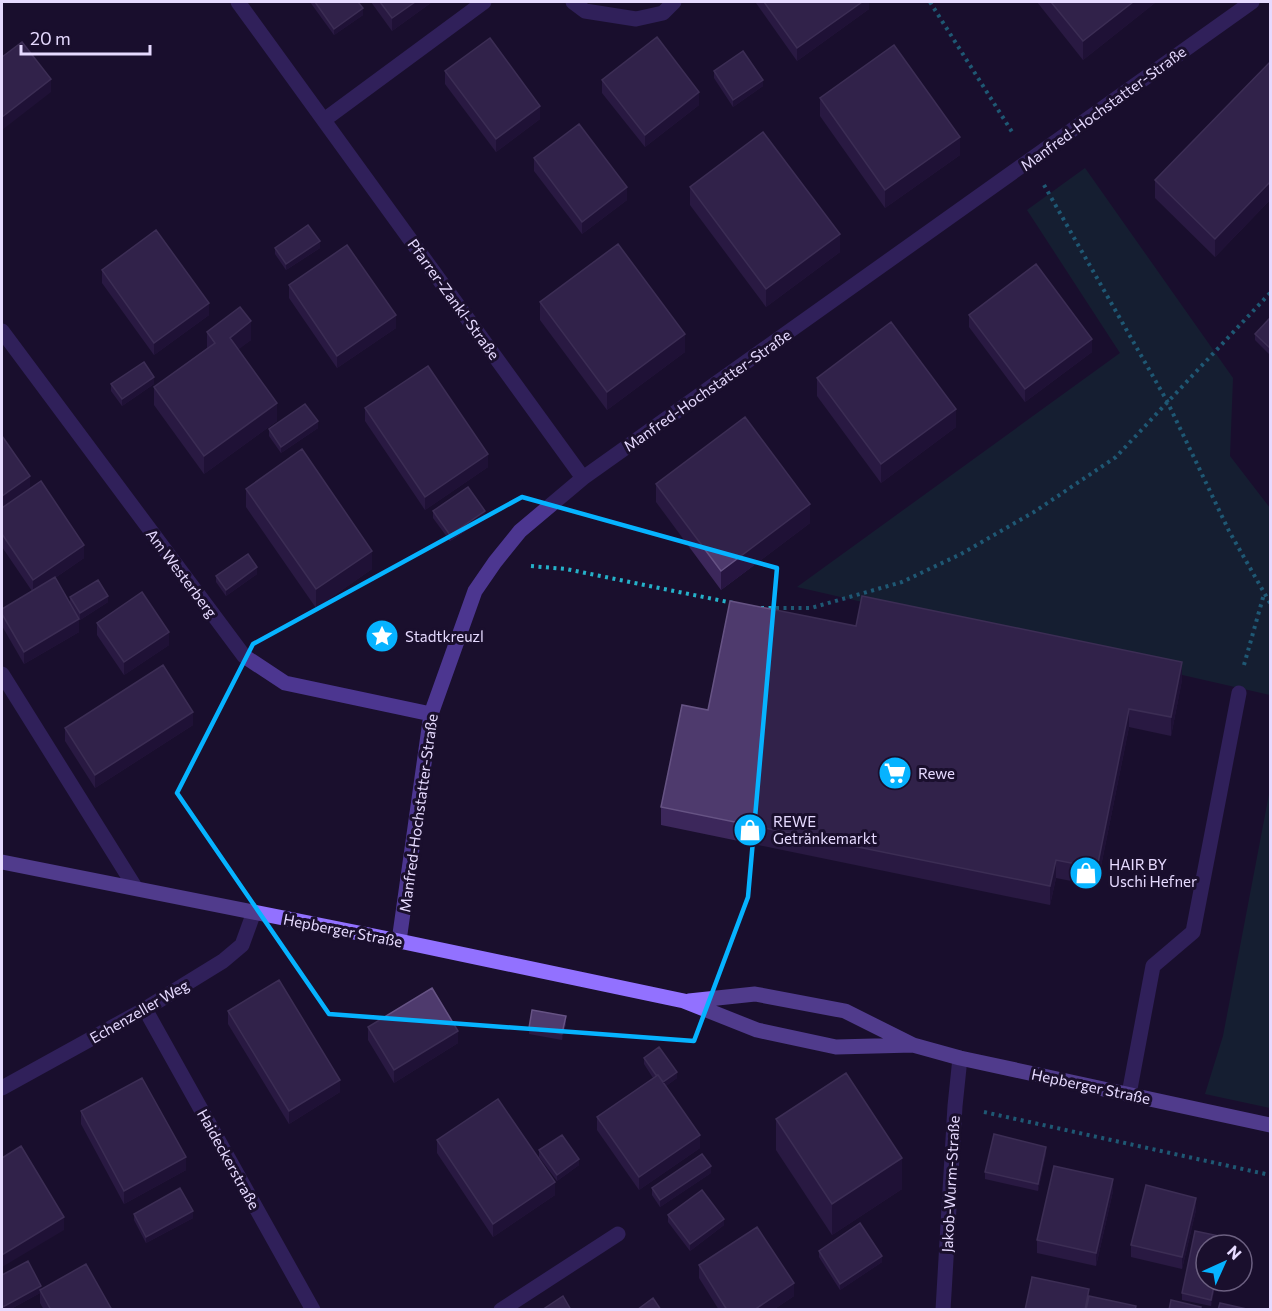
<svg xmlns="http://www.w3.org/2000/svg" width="1272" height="1311" viewBox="0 0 1272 1311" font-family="Commissioner,sans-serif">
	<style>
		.green { fill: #113137 }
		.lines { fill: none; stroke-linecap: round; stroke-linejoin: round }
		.path { stroke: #25b1c9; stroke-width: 4; stroke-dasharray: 3 4.5; stroke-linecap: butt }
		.lane { stroke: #4c3690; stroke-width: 15 }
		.street { stroke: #4c3690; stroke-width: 15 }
		.secondary { stroke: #9271ff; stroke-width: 15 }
		.wall { fill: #3c275b }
		.shaded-wall { fill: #271541 }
		.building { fill: #4e3a6d; stroke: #665384; stroke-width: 1.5 }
		.marked { fill: none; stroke: #06b3ff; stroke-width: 4.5; stroke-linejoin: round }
		.labels { text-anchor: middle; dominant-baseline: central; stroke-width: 6; stroke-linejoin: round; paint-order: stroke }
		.street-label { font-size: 15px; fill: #e6daff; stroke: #1a0f2d }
		.poi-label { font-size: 15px; fill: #e6daff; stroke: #1a0f2d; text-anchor: start }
	</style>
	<rect width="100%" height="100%" fill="#1a0f2d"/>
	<path class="green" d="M1085 168 1233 378 1230 456 1270 508V695L797 587 1120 353 1027 210Z
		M1270 789V1108L1205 1094 1223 1036Z"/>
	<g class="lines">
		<path class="path" d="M930 2 1014 135
			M1044 185 1167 401 1229 531 1270 603
			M531 566 566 569 733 603
			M761 608H811L902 582 961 554 1034 512 1116 457 1270 293
			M1244 665 1264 594
			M984 1112 1270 1175"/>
		<path class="lane" d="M2 674 135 887
			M1129 1094 1153 966 1193 932 1239 693"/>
		<path class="street" d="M238 2 583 478
			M573 2 585 11 636 19 663 13 674 2
			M324 120 484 2
			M2 331 244 656 285 683 431 714
			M399 941 431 714 475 591 495 562 520 531 583 478 1252 2
			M145 1009 313 1310
			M2 1088 145 1009 223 961 242 945 254 912
			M501 1310 618 1234
			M943 1310 955 1106 960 1058"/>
		<path class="secondary" d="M2 862 399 941 684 1001 757 1030 836 1047 913 1045
			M689 1001 755 994 845 1011 913 1045 960 1058 1270 1125"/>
	</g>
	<path class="wall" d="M310 2H358L363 15 334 35Z
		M371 2H432L392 31Z
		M756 2H869V9L797 61 756 3Z
		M1037 2H1156L1083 60Z
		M1270 62V200L1215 257 1155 198V180Z
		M445 71 540 119 496 152 445 84Z
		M714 71 763 86 733 107 714 78Z
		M602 80 699 105 645 147 602 93Z
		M820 98 960 155 885 208 820 116Z
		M534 158 627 200 582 234 534 171Z
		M690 187 840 252 766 307 690 205Z
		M275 248H320L286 270 275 254Z
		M102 270 209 315 154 355 102 283Z
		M289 285 396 328 337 368 289 298Z
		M540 302 685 352 607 410 540 320Z
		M969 315 1092 352 1025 402 969 327Z
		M1270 318V355L1255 340V334Z
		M207 332 251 340 238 349 277 421 204 474 154 405V387L207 348Z
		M817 378 956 427 881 483 817 396Z
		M111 384H154L122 406 111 391Z
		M365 408 488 467 425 510 365 421Z
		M318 428 281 453 269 436V429Z
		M2 436 30 489 84 558 55 578 79 632 24 664 2 626V609L32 591 2 547Z
		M656 484 810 523 721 590 656 502Z
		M246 489 372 569 316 608 246 507Z
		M433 511 485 518 450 541 433 518Z
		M257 574 226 596 216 582V576Z
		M70 597 108 602 80 620 70 603Z
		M97 623 169 645 124 675 97 635Z
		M856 626 1182 680 1171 736 1129 727 1097 886 1056 878 1050 905 661 825V807L708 710Z
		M193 725 95 788 65 741V728Z
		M228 1011 340 1092 289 1124 228 1024Z
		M566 1023 562 1040 529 1034V1028Z
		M368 1027 458 1043 394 1083 368 1040Z
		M644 1058 677 1078 666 1086 700 1148 639 1190 597 1130V1117L653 1078 644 1064Z
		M81 1111 186 1170 124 1204 81 1124Z
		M776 1119 902 1189 832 1235 776 1150Z
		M437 1140 555 1195 493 1237 437 1153Z
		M539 1150 579 1165 557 1181 539 1157Z
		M1046 1153 1038 1191 985 1179V1172Z
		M711 1173 660 1207 652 1195V1188Z
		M1113 1191 1096 1266 1037 1253V1240Z
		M1196 1210 1182 1269 1131 1257V1245Z
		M134 1214 193 1218 146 1243 134 1220Z
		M668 1215 724 1225 690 1251 668 1222Z
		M1195 1231 1224 1237V1245H1206V1281H1216L1211 1306 1182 1300V1293Z
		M819 1251 882 1262 840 1290 819 1257Z
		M699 1265 794 1296 773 1310H719L699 1278Z
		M2 1275 41 1290 112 1310H44L40 1303V1293L9 1310H2Z"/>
	<path class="shaded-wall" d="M415 2H432L392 31V18Z
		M862 2H869V9L797 61V48Z
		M1133 2H1156L1083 60V41Z
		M363 8V15L334 35V29Z
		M51 79V92L2 130V117Z
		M763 80V86L733 107V100Z
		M699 92V105L645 147V135Z
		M540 106V119L496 152V139Z
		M960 137V155L885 208V190Z
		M1270 182V200L1215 257V239Z
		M627 187V200L582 234V222Z
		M840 234V252L766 307V289Z
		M320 241V248L286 270V264Z
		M209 303V315L154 355V343Z
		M396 315V328L337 368V356Z
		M251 321V340L230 356V338Z
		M685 334V352L607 410V392Z
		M1092 339V352L1025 402V389Z
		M154 377V384L122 406V399Z
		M277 403V421L204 474V456Z
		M956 409V427L881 483V464Z
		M318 421V428L281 453V447Z
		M488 454V467L425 510V497Z
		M30 476V489L2 509V496Z
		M810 504V523L721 590V571Z
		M485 511V518L450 541V535Z
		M84 545V558L33 593V580Z
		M372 551V569L316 608V589Z
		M257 567V574L226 596V590Z
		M108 596V602L80 620V613Z
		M79 619V632L24 664V652Z
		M169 632V645L124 675V662Z
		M1182 662V680L1171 736V717Z
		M1129 709V727L1097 886V868Z
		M193 712V725L95 788V775Z
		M1056 860V878L1050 905V886Z
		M566 1016V1023L562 1040V1034Z
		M458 1031V1043L394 1083V1070Z
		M677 1072V1078L662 1089V1083Z
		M340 1080V1092L289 1124V1111Z
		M700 1135V1148L639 1190V1177Z
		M1046 1147V1153L1038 1191V1184Z
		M186 1157V1170L124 1204V1191Z
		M902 1158V1189L832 1235V1204Z
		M579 1159V1165L557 1181V1175Z
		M711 1166V1173L660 1207V1200Z
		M1113 1179V1191L1096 1266V1253Z
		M555 1182V1195L493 1237V1224Z
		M1196 1198V1210L1182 1269V1257Z
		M193 1211V1218L146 1243V1237Z
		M64 1217V1230L2 1267V1255Z
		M724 1219V1225L690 1251V1244Z
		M882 1256V1262L840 1290V1284Z
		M1215 1281H1216L1211 1306V1300Z
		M794 1283V1296L773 1310H754Z
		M41 1286V1292L40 1290V1293L9 1310H3V1307Z"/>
	<path class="building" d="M315 2H358L363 8 334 29Z
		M380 2H415L392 18Z
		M764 2H862L797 48Z
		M1051 2H1133L1083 41Z
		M657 37 699 92 645 135 602 80Z
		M490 38 540 106 496 139 445 71Z
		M22 42 51 79 2 117V57Z
		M894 45 960 137 885 190 820 98Z
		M743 51 763 80 733 100 714 71Z
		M1270 62V182L1215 239 1155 180Z
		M579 124 627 187 582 222 534 158Z
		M763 132 840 234 766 289 690 187Z
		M308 225 320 241 286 264 275 248Z
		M156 230 209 303 154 343 102 270Z
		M618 244 685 334 607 392 540 302Z
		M347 245 396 315 337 356 289 285Z
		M1036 264 1092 339 1025 389 969 315Z
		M240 307 251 321 230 338 277 403 204 456 154 387 215 343 207 332Z
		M1270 318V348L1255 334Z
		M891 322 956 409 881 464 817 378Z
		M144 362 154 377 122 399 111 384Z
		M428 366 488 454 425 497 365 408Z
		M305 404 318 421 281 447 269 429Z
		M745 417 810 504 721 571 656 484Z
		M2 436 30 476 2 496Z
		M302 449 372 551 316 589 246 489Z
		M41 481 84 545 33 580 2 534V508Z
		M468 487 485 511 450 535 433 511Z
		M248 554 257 567 226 590 216 576Z
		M55 577 79 619 24 652 2 614V609Z
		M98 580 108 596 80 613 70 597Z
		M142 592 169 632 124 662 97 623Z
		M862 596 1182 662 1171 717 1129 709 1097 868 1056 860 1050 886 661 807 682 705 708 710 730 601 856 626Z
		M163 665 193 712 95 775 65 728Z
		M279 980 340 1080 289 1111 228 1011Z
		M432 988 458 1031 394 1070 368 1027Z
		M532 1010 566 1016 562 1034 529 1028Z
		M659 1047 677 1072 663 1082 658 1075H656L644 1058Z
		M846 1073 902 1158 832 1204 776 1119Z
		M658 1075 700 1135 639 1177 597 1117Z
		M142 1078 186 1157 124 1191 81 1111Z
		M498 1099 555 1182 493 1224 437 1140Z
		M994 1134 1046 1147 1038 1184 985 1172Z
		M562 1135 579 1159 557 1175 539 1150Z
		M21 1146 64 1217 2 1255V1158Z
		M702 1154 711 1166 660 1200 652 1188Z
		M1054 1166 1113 1179 1096 1253 1037 1240Z
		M1146 1185 1196 1198 1182 1257 1131 1245Z
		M180 1188 193 1211 146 1237 134 1214Z
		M702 1190 724 1219 690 1244 668 1215Z
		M860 1223 882 1256 840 1284 819 1251Z
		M757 1227 794 1283 754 1310H727L699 1265Z
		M1195 1231 1224 1237 1223 1245H1206V1281H1215L1211 1300 1182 1293Z
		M28 1261 41 1286 3 1307 2 1304V1275Z
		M86 1264 112 1310H51L40 1290Z
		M1032 1277 1089 1289 1085 1310H1025Z
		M563 1296 571 1310H542Z
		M1089 1296 1136 1306 1135 1310H1086Z
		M653 1298 661 1310H637Z
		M1171 1300 1201 1307 1200 1310H1169Z
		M1220 1303 1251 1310H1218Z"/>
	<path d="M0 0H1272V1311H0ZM522 497 777 568 748 897 694 1041 329 1014 177 793 253 644Z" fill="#1a0f2d" fill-opacity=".55" fill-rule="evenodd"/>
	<path class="marked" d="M522 497 777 568 748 897 694 1041 329 1014 177 793 253 644Z"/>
	<defs>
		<g id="sight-disc" transform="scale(1.725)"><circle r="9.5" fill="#06b3ff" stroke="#1a0f2d"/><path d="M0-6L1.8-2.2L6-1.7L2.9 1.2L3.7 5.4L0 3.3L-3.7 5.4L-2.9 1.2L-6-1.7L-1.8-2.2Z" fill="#fff"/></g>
		<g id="supermarket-disc" transform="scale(1.725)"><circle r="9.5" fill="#06b3ff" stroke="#1a0f2d"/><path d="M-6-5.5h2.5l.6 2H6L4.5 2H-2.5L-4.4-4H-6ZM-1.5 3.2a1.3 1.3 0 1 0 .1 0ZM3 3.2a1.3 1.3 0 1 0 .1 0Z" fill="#fff"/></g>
		<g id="shop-disc" transform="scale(1.725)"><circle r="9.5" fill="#06b3ff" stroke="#1a0f2d"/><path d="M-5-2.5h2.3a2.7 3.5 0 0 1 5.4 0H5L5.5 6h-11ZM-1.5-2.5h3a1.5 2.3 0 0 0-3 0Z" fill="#fff"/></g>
	</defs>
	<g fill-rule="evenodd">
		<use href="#sight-disc" x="382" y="636"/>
		<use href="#supermarket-disc" x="895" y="773"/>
		<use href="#shop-disc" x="750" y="830"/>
		<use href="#shop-disc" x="1086" y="873"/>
	</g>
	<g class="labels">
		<g class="street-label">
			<text transform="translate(1103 108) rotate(-36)">Manfred-Hochstatter-Straße</text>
			<text transform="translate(454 299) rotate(54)">Pfarrer-Zankl-Straße</text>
			<text transform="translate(707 390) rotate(-35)">Manfred-Hochstatter-Straße</text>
			<text transform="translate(182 573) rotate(53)">Am Westerberg</text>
			<text transform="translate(418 813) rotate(-82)">Manfred-Hochstatter-Straße</text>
			<text transform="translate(343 930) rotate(11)">Hepberger Straße</text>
			<text transform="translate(139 1011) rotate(-30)">Echenzeller Weg</text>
			<text transform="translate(1091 1086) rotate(12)">Hepberger Straße</text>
			<text transform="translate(229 1159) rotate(61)">Haideckerstraße</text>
			<text transform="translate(950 1184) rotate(-87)">Jakob-Wurm-Straße</text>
		</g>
		<g class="poi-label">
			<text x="405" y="636">Stadtkreuzl</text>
			<text x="918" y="773">Rewe</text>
			<text x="773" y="821">REWE<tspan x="773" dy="17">Getränkemarkt</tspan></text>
			<text x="1109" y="864">HAIR BY<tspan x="1109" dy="17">Uschi Hefner</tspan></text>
		</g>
	</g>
	<rect width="1272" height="1311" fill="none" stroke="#e6daff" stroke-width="6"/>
	<g transform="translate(1224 1263) rotate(45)"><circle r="28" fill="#1a0f2d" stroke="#6c6081" stroke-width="1.5"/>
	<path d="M0-4.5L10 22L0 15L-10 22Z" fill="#06b3ff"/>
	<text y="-9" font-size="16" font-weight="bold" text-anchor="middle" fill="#e6daff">N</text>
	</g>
	<path d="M21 45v9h129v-9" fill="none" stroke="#e6daff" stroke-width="3"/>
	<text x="30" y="45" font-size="18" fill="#e6daff" stroke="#1a0f2d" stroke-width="4.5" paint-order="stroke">20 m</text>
</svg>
